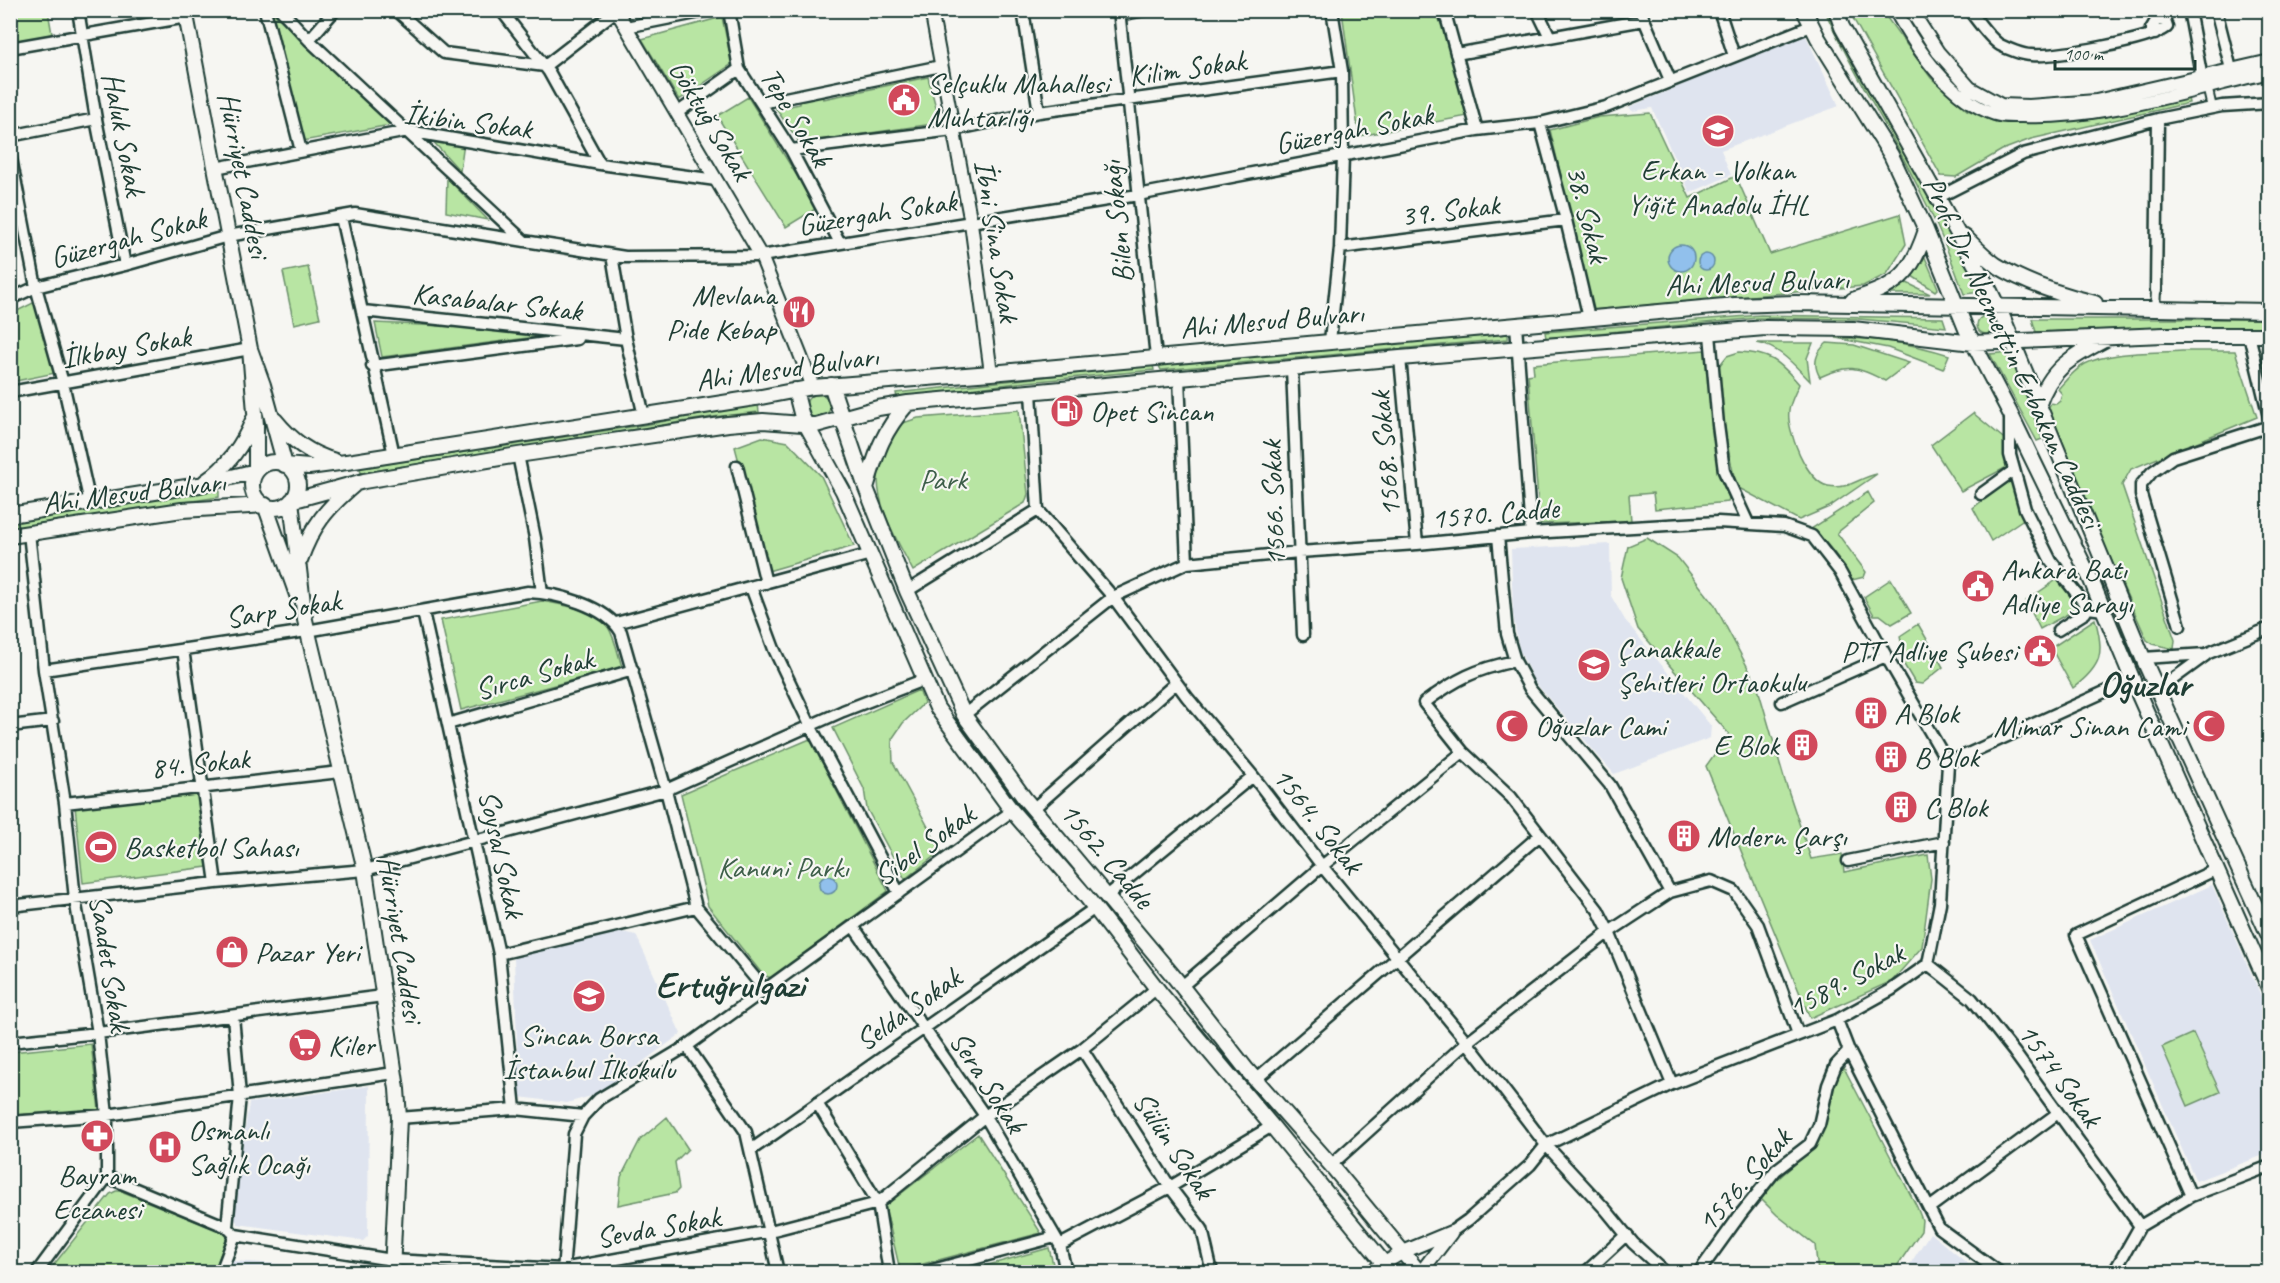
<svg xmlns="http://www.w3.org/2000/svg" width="2280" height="1283" viewBox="0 0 2280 1283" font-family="Caveat,sans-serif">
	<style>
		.built { fill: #dfe4ef }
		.green { fill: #b8e5a3; stroke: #6c916c; stroke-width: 1.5 }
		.water { fill: #91c0ec; stroke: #638ca2; stroke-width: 1.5 }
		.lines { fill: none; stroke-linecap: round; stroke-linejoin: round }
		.pedestrian-casing { stroke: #1f3d34; stroke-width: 12 }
		.minor-casing { stroke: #1f3d34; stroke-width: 15 }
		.tertiary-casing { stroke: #1f3d34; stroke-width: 16 }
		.secondary-casing { stroke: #1f3d34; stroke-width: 18 }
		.pedestrian { stroke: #f6f6f2; stroke-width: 8 }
		.minor { stroke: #f6f6f2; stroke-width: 10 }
		.tertiary { stroke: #f6f6f2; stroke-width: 12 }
		.secondary { stroke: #f6f6f2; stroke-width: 14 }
		.labels { text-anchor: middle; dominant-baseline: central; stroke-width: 4.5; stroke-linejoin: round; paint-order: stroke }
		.street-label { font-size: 30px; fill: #1f3d34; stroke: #f6f6f2 }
		.poi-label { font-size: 30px; fill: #1f3d34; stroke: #f6f6f2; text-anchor: start }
		.park-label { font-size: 30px; fill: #3e5f4a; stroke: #f6f6f2 }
		.district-label { font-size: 36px; font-weight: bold; fill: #1f3d34; stroke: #f6f6f2 }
	</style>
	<rect width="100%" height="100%" fill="#f6f6f2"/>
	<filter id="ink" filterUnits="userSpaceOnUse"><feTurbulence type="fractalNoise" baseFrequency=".0167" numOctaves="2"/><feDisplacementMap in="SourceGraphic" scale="12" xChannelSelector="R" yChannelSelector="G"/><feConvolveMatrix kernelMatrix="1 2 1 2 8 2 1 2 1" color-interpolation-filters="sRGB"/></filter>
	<g filter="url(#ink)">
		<path class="built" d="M1805 34 1839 106 1721 150 1731 175 1690 193 1652 108 1632 111 1629 107Z
			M1610 544 1611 596 1625 620 1711 726 1710 738 1614 774 1534 681 1519 649 1513 614 1511 549Z
			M2212 885 2269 1014V1153L2196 1181 2090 940Z
			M617 931 636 935 681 1034 598 1094 567 1103 519 1097 514 958Z
			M369 1086 368 1236 363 1241 238 1224 232 1215 249 1103Z
			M1930 1233 1978 1272H1905Z
			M232 1261 365 1269 367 1272H227Z"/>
		<path class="green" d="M10 11H48L52 34 11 42Z
			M1342 11H1435L1444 30 1468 116 1359 136Z
			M1825 11H1830L1944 225 1983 292 1964 294C1952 260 1938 226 1921 193 1891 131 1853 74 1825 11Z
			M1849 11H1882L1931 78 1967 110 2006 123H2043L2187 94 2189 103 2031 139 2002 150 1956 177 1941 176Z
			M272 12 390 125 303 141Z
			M722 17 732 64 679 100 642 39Z
			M928 77 940 123 800 143 776 109 800 104V100L822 95 823 99Z
			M748 97 817 208 786 227 717 116Z
			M1650 113 1690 198 1736 176 1770 254 1900 214 1906 244 1887 274 1863 286 1593 310 1550 130 1599 117Z
			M429 137 464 142 460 171Z
			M447 178 488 220 446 212Z
			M1924 255 1938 288 1935 291 1912 276 1917 270Z
			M308 267 320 318 294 324 283 272Z
			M1907 283 1930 294H1889Z
			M35 302 55 373 11 382V314Z
			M1761 315 1943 318 1946 327 1859 319 1758 318 1546 338 1545 332Z
			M1977 325a9 9 0 1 1 18 0a9 9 0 1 1-18 0Z
			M2032 319H2269L2270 328H2151L2036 332Z
			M375 323 489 328 532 332 535 337 382 357Z
			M1508 334V339L1161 370 1159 366 1303 351Z
			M1836 338C1875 338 1912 343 1949 355L1943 369 1888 348Z
			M1757 343H1813L1807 358 1810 381C1794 365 1780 347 1757 343Z
			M1827 343 1854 345 1909 363 1885 381C1857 366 1848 364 1820 377 1812 364 1816 352 1827 343Z
			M2262 347 2269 348V394L2265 383Z
			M1705 350 1719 466 1730 494 1728 502 1655 509 1653 493 1629 495 1631 521 1540 524 1528 375 1534 374 1533 364Z
			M2182 351H2235L2257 417 2131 469 2122 485 2175 640 2174 649 2153 644 2147 640 2049 421 2048 408 2051 403 2056 404 2060 401 2062 394 2058 389C2066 380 2074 370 2085 364 2111 351 2154 353 2182 351Z
			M1739 352C1770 353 1779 361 1799 384 1796 392 1790 402 1789 411 1786 430 1807 482 1828 486 1850 490 1857 478 1877 474L1829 507 1799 520 1737 487C1726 448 1721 407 1719 366L1727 356Z
			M2011 352 2042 439 2037 441 1990 354Z
			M1153 365 1154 370 1026 382 897 398 896 393Z
			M806 406a12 12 0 1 1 24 0a12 12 0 1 1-24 0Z
			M758 404 759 412 712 417 361 473 360 468 650 424Z
			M1019 410 1028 494 1025 503 913 571C899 543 878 511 878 479 878 460 888 441 897 425L918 418Z
			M1973 413 2008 442 2007 467 1961 491 1931 445Z
			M762 437 788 442 821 476 854 546 768 571 735 447Z
			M2011 477 2017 500 2025 518 1991 541 1973 508Z
			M219 490V497L11 528V522Z
			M1868 492 1874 503 1837 533 1866 572 1864 577 1852 580C1840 560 1829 543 1811 529Z
			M1647 538 1678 558 1714 604 1757 685 1785 781 1811 859 1842 854 1844 872 1928 855 1931 879 1922 947 1892 981 1810 1018 1706 766 1729 734 1638 629 1621 578 1628 546Z
			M1891 579 1911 613 1892 624 1880 615H1874L1864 597Z
			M2058 579 2078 601 2075 610 2040 629 2026 601Z
			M542 601C562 605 596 609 608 627 615 638 618 654 622 667L461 710 441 620Z
			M2095 619C2105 653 2102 666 2073 688L2051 648Z
			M1918 624 1943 667 1922 684 1915 683 1900 658 1902 647 1900 636Z
			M919 690 924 703 903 723 892 739 893 762 941 851 905 879 867 809 864 789 833 728Z
			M810 739 888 891 771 978 763 975 708 906 681 794Z
			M199 790 207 867 83 883 75 806Z
			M2193 1033 2220 1092 2188 1106 2162 1047Z
			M91 1044 99 1110 11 1115V1052Z
			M1844 1068 1917 1207 1922 1220 1921 1231 1893 1272H1818L1815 1245 1777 1215 1758 1196 1811 1150 1823 1127 1838 1070Z
			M667 1117 688 1149 675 1162 679 1189 675 1193 618 1205 621 1177 640 1140Z
			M978 1134 1041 1233 900 1270 885 1206Z
			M116 1191H121L228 1234 214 1272H48L110 1194Z
			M1049 1248 1055 1272H975L974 1269Z"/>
		<path class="water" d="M1668 258a13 13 0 1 1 26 0a13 13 0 1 1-26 0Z
			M1698 262a8 8 0 1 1 16 0a8 8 0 1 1-16 0Z
			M819 885a9 9 0 1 1 18 0a9 9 0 1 1-18 0Z"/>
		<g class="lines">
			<g class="pedestrian-casing">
				<path id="pedestrian" d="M2207 86 2212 108
					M2155 310 2156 290"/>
			</g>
			<g class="minor-casing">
				<path id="minor" d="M78 10 96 119 125 265
					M265 10 301 151
					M281 10 309 40 524 241
					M396 10 444 53 545 66 617 10
					M501 10 549 72 600 164
					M729 10 739 69 791 150 840 243
					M1023 10 1039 112
					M1119 10 1156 357
					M1442 10 1447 20 1477 130
					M1537 10 1550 37
					M1640 10 1670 80
					M1719 10 1734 56
					M1969 10C1978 21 1989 38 2000 45 2008 49 2023 55 2031 55 2055 57 2149 41 2167 27L2165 21 2157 19 2151 29 2155 34
					M2189 10 2203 84
					M2216 10 2233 77
					M1119 15 1145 10
					M626 27 711 10
					M309 40 335 10
					M10 48 187 17
					M1456 54 1644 20
					M761 103 941 66
					M677 113 739 69
					M1540 123 1566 220 1589 318
					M10 136 96 119
					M791 150 953 130 1039 112 1342 71
					M10 153 36 287 63 383 90 503
					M215 168 408 131 600 164 716 180
					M1937 198 2023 154 2158 119 2222 106 2270 103
					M341 217 394 455
					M1340 248 1566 220
					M612 255 626 339 644 416
					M2156 290 2158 119
					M10 299 36 287 125 265 228 236 355 214 625 257 761 256 1138 195 1477 130 1540 123 1606 107 1811 26
					M363 311 626 339
					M1516 325 1531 533
					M1710 334 1718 425 1724 471 1748 523
					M2249 335 2270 421
					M1330 341 1340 248 1343 156 1342 71 1332 10
					M1400 358 1417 544
					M372 366 577 339
					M1292 368 1303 635
					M1179 378 1187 563
					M10 392 250 349
					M1031 392 1038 510
					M2010 413V455L2025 509 2051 561 2088 608 2104 610
					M518 455 535 538 542 593
					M737 466 766 583
					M1981 494 2013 471
					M29 533 44 670 65 803 75 899 98 1033 107 1115V1177L37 1272
					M1498 536 1507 634 1515 661 1530 689 1610 785 1670 892
					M751 587 774 649 811 727 899 893
					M907 591 1038 510 1113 597 1187 697 1253 776 1322 866 1467 1042 1546 1145 1606 1210 1633 1243 1665 1272
					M423 612 499 954 515 1109
					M616 623 871 554
					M2180 626 2141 495V485L2152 472 2173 457 2270 426
					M2058 630 2085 613 2088 608
					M183 649 216 883
					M2143 658 2206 654 2270 628
					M1515 661C1476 669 1456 679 1424 703L1463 752 1511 797 1598 910 1609 932 1672 1084
					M44 670 307 631 528 592C557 593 606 606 621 632L666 790 696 907 765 990
					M2158 690 2206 655
					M1782 702 1886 656
					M964 715 1113 597 1187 563 1299 552 1417 544 1531 533 1718 522 1784 526 1812 536 1840 572 1886 656 1948 763
					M448 724 633 670
					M10 726 53 721
					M1948 763 2133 679
					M65 803 340 772
					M1033 809 1176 683
					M1848 861 1944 842
					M1107 896 1253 776
					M10 906 216 883 365 870 666 790 843 711 923 680
					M853 926 985 1116 1060 1245 1066 1272
					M499 954 696 907
					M1928 964 1972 999 2014 1052 2140 1226
					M1182 986 1322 866 1463 752
					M1837 1020 1849 1051 1939 1228 1999 1272
					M10 1042 98 1033 383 996
					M687 1046 746 1132 778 1272
					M1082 1049 1170 1187 1202 1229 1212 1272
					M1255 1080 1540 835
					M817 1103 878 1203 889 1272
					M399 1118 515 1109 583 1116
					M10 1122 107 1115 394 1073
					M751 1150 1095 908
					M1331 1165 1467 1042 1609 932 1670 892 1711 881 1734 891 1758 925 1798 1034
					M107 1177 227 1227 235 1235 392 1260 562 1269 770 1231 878 1203 985 1116 1082 1049 1157 988
					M2191 1196 2076 935 2217 869
					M1929 1208 2058 1113
					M227 1227 240 1096 233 1016
					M1451 1232 1468 1220 1530 1165 1546 1145 1672 1084 1837 1020 1891 990 1928 964 1940 903 1948 763
					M1060 1245 1170 1187 1272 1126
					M221 1272 235 1235
					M563 1272 574 1134 583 1116 599 1099 687 1046 1012 811
					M925 1272 1055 1237
					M1586 1272 1626 1235
					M1699 1272 1740 1215 1776 1170 1810 1144 1819 1125 1828 1085 1836 1065 1849 1051
					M2114 1272 2140 1226 2191 1196 2270 1166"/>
			</g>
			<g class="tertiary-casing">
				<path id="tertiary" d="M616 10 761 256 813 387
					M931 10 971 223 991 373
					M1895 10C1917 49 1950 100 1995 114 2003 117 2014 116 2022 116 2100 120 2193 89 2270 72
					M1911 10 1938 52 1970 88 2001 105 2029 106 2096 101 2270 61
					M1370 1272 1403 1252 1451 1232
					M1421 1272 1451 1233"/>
			</g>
			<g class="secondary-casing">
				<path id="secondary" d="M1804 10 1818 38 1891 155 1926 230 1966 329 2010 413 2091 580 2139 695 2270 990
					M1836 10 1842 27 1990 291 2003 318 2143 658 2270 938
					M1965 237C1974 246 1985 257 1996 265 2025 283 2062 295 2095 303
					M1853 300C1898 285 1911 276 1926 230
					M250 349 263 385 285 465 309 467 354 461 761 397 813 387 991 373 1735 305 1795 303 2270 311
					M831 385 866 488 907 591 964 715 1025 799 1175 978 1247 1070 1331 1165 1419 1272
					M795 390 802 417 843 491 937 708 1012 811 1085 895 1161 994 1272 1126 1391 1272
					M2038 406C2051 367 2072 357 2106 339
					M275 420C292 441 310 454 335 461
					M252 485a23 23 0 1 1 46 0a23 23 0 1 1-46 0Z
					M205 482C228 466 243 445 253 420
					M866 488C877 451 882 433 908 403
					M10 515 199 485 256 471V425L250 349 185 10
					M10 536 182 510 265 505 297 595
					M300 560C312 526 327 508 354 485
					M392 1272 399 1118 397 1089 365 870 305 620 291 501 364 481 518 455 728 424 763 421 816 425 878 408 908 403 1400 358 1765 328 1853 329 1973 343 2164 335H2270"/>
			</g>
			<use href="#pedestrian" class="pedestrian"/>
			<use href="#minor" class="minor"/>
			<use href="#tertiary" class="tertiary"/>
			<use href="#secondary" class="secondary"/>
		</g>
	</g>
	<defs>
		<g id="civic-disc" transform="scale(1.725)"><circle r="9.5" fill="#d1495b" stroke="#f6f6f2"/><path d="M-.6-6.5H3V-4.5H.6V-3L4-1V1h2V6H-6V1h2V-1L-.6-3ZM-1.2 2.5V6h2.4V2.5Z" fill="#fff"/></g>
		<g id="school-disc" transform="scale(1.725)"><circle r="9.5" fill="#d1495b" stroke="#f6f6f2"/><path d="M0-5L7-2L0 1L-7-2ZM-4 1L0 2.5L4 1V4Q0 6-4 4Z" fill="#fff"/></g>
		<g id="restaurant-disc" transform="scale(1.725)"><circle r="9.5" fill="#d1495b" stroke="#f6f6f2"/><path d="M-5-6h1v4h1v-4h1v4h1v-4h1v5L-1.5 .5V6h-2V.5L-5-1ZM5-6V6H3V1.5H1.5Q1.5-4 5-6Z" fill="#fff"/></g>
		<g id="fuel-disc" transform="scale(1.725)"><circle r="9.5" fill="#d1495b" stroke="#f6f6f2"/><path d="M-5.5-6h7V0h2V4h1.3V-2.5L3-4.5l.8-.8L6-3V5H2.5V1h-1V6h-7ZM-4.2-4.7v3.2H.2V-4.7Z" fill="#fff"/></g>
		<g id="building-disc" transform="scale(1.725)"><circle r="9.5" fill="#d1495b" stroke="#f6f6f2"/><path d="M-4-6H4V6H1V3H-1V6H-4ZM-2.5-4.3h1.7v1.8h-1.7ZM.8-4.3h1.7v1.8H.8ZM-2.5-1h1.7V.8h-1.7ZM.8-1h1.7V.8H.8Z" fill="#fff"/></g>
		<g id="mosque-disc" transform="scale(1.725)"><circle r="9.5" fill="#d1495b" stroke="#f6f6f2"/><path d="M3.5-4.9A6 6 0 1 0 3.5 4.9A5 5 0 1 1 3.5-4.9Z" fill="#fff"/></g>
		<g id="stadium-disc" transform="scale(1.725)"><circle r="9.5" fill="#d1495b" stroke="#f6f6f2"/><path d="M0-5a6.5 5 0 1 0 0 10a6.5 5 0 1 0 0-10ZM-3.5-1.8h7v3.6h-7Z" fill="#fff"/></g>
		<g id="shop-disc" transform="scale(1.725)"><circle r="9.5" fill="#d1495b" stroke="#f6f6f2"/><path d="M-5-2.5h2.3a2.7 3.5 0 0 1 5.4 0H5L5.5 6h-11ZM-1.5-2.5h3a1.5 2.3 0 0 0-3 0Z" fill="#fff"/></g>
		<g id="supermarket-disc" transform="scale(1.725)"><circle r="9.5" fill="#d1495b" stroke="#f6f6f2"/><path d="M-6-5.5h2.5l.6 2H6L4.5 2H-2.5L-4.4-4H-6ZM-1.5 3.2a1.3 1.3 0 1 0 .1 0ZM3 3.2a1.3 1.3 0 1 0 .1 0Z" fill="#fff"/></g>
		<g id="pharmacy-disc" transform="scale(1.725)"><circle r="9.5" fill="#d1495b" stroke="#f6f6f2"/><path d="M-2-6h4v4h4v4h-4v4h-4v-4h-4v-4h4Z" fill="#fff"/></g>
		<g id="hospital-disc" transform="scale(1.725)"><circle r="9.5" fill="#d1495b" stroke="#f6f6f2"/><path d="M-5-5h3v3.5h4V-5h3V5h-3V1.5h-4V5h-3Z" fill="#fff"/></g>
	</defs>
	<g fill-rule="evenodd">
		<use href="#civic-disc" x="904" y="100"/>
		<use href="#school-disc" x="1718" y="131"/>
		<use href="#restaurant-disc" x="799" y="312"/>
		<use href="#fuel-disc" x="1067" y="411"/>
		<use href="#civic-disc" x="1978" y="586"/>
		<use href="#civic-disc" x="2040" y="651"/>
		<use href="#school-disc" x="1594" y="665"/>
		<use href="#building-disc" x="1871" y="713"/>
		<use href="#mosque-disc" x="1512" y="726"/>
		<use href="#mosque-disc" x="2209" y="726"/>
		<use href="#building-disc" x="1802" y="745"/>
		<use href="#building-disc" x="1891" y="757"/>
		<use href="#building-disc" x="1901" y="807"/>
		<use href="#building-disc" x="1684" y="836"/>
		<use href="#stadium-disc" x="101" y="847"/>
		<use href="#shop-disc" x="232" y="952"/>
		<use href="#school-disc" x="589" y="996"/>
		<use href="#supermarket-disc" x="305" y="1045"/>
		<use href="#pharmacy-disc" x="97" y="1136"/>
		<use href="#hospital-disc" x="165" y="1147"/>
	</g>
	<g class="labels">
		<g class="street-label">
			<text transform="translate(1187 68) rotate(-8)">Kilim Sokak</text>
			<text transform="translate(796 117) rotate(59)">Tepe Sokak</text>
			<text transform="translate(711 120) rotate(59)">Göktuğ Sokak</text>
			<text transform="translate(468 121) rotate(7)">İkibin Sokak</text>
			<text transform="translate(1354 129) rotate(-11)">Güzergah Sokak</text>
			<text transform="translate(124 134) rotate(79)">Haluk Sokak</text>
			<text transform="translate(244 175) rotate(79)">Hürriyet Caddesi</text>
			<text transform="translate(1450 210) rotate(-7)">39. Sokak</text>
			<text transform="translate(877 213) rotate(-9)">Güzergah Sokak</text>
			<text transform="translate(1588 214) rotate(76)">38. Sokak</text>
			<text transform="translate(1117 222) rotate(-96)">Bilen Sokağı</text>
			<text transform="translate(128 238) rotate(-15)">Güzergah Sokak</text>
			<text transform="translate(997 241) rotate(81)">İbni Sina Sokak</text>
			<text transform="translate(1757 282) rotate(-2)">Ahi Mesud Bulvarı</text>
			<text transform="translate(497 302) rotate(6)">Kasabalar Sokak</text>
			<text transform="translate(1272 320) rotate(-5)">Ahi Mesud Bulvarı</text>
			<text transform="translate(126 347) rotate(-10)">İlkbay Sokak</text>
			<text transform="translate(2013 352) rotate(65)">Prof. Dr. Necmettin Erbakan Caddesi</text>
			<text transform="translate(787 368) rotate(-8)">Ahi Mesud Bulvarı</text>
			<text transform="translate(1385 454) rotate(-95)">1568. Sokak</text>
			<text transform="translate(134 492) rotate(-7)">Ahi Mesud Bulvarı</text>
			<text transform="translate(1273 503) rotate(-92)">1566. Sokak</text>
			<text transform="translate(1495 513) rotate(-5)">1570. Cadde</text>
			<text transform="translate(283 609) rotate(-9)">Sarp Sokak</text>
			<text transform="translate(534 674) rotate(-16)">Sırca Sokak</text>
			<text transform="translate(200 763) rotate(-6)">84. Sokak</text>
			<text transform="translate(1318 820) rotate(52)">1564. Sokak</text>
			<text transform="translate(924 845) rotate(-36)">Sibel Sokak</text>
			<text transform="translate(502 854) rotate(78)">Soysal Sokak</text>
			<text transform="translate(1107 855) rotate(50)">1562. Cadde</text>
			<text transform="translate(401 939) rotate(81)">Hürriyet Caddesi</text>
			<text transform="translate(110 963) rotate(81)">Saadet Sokak</text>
			<text transform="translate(1846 980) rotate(-28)">1589. Sokak</text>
			<text transform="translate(908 1009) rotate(-35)">Selda Sokak</text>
			<text transform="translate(2060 1075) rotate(54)">1574 Sokak</text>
			<text transform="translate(988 1082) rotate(57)">Sera Sokak</text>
			<text transform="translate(1174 1145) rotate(56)">Sülün Sokak</text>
			<text transform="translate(1744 1180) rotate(-49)">1576. Sokak</text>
			<text transform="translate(658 1227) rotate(-10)">Sevda Sokak</text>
		</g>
		<g class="poi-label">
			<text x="927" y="83">Selçuklu Mahallesi<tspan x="927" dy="34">Muhtarlığı</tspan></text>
			<text x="1718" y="170" text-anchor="middle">Erkan - Volkan<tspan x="1718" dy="34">Yiğit Anadolu İHL</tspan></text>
			<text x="776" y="295" text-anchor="end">Mevlana<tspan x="776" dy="34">Pide Kebap</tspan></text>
			<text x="1090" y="411">Opet Sincan</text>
			<text x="2001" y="569">Ankara Batı<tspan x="2001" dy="34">Adliye Sarayı</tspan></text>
			<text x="1617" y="648">Çanakkale<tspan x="1617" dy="34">Şehitleri Ortaokulu</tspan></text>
			<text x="2017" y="651" text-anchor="end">PTT Adliye Şubesi</text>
			<text x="1894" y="713">A Blok</text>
			<text x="1535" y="726">Oğuzlar Cami</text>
			<text x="2186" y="726" text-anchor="end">Mimar Sinan Cami</text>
			<text x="1779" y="745" text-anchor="end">E Blok</text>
			<text x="1914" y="757">B Blok</text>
			<text x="1924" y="807">C Blok</text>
			<text x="1707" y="836">Modern Çarşı</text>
			<text x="124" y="847">Basketbol Sahası</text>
			<text x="255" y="952">Pazar Yeri</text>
			<text x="589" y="1035" text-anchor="middle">Sincan Borsa<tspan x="589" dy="34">İstanbul İlkokulu</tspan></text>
			<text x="328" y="1045">Kiler</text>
			<text x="188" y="1130">Osmanlı<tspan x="188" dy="34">Sağlık Ocağı</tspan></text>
			<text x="97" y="1175" text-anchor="middle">Bayram<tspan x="97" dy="34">Eczanesi</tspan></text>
		</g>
		<g class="park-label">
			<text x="943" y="479">Park</text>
			<text x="783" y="867">Kanuni Parkı</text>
		</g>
		<g class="district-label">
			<text x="2145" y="684">Oğuzlar</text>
			<text x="730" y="985">Ertuğrulgazi</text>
		</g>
	</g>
	<rect width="2280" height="1283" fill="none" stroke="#f6f6f2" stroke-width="36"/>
	<rect x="18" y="18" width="2244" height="1247" fill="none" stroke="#1f3d34" stroke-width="2" filter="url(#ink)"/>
	<path d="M2055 60v9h140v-9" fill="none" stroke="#1f3d34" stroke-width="3"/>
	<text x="2064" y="60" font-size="18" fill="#1f3d34" stroke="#f6f6f2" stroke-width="4.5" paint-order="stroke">100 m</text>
</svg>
